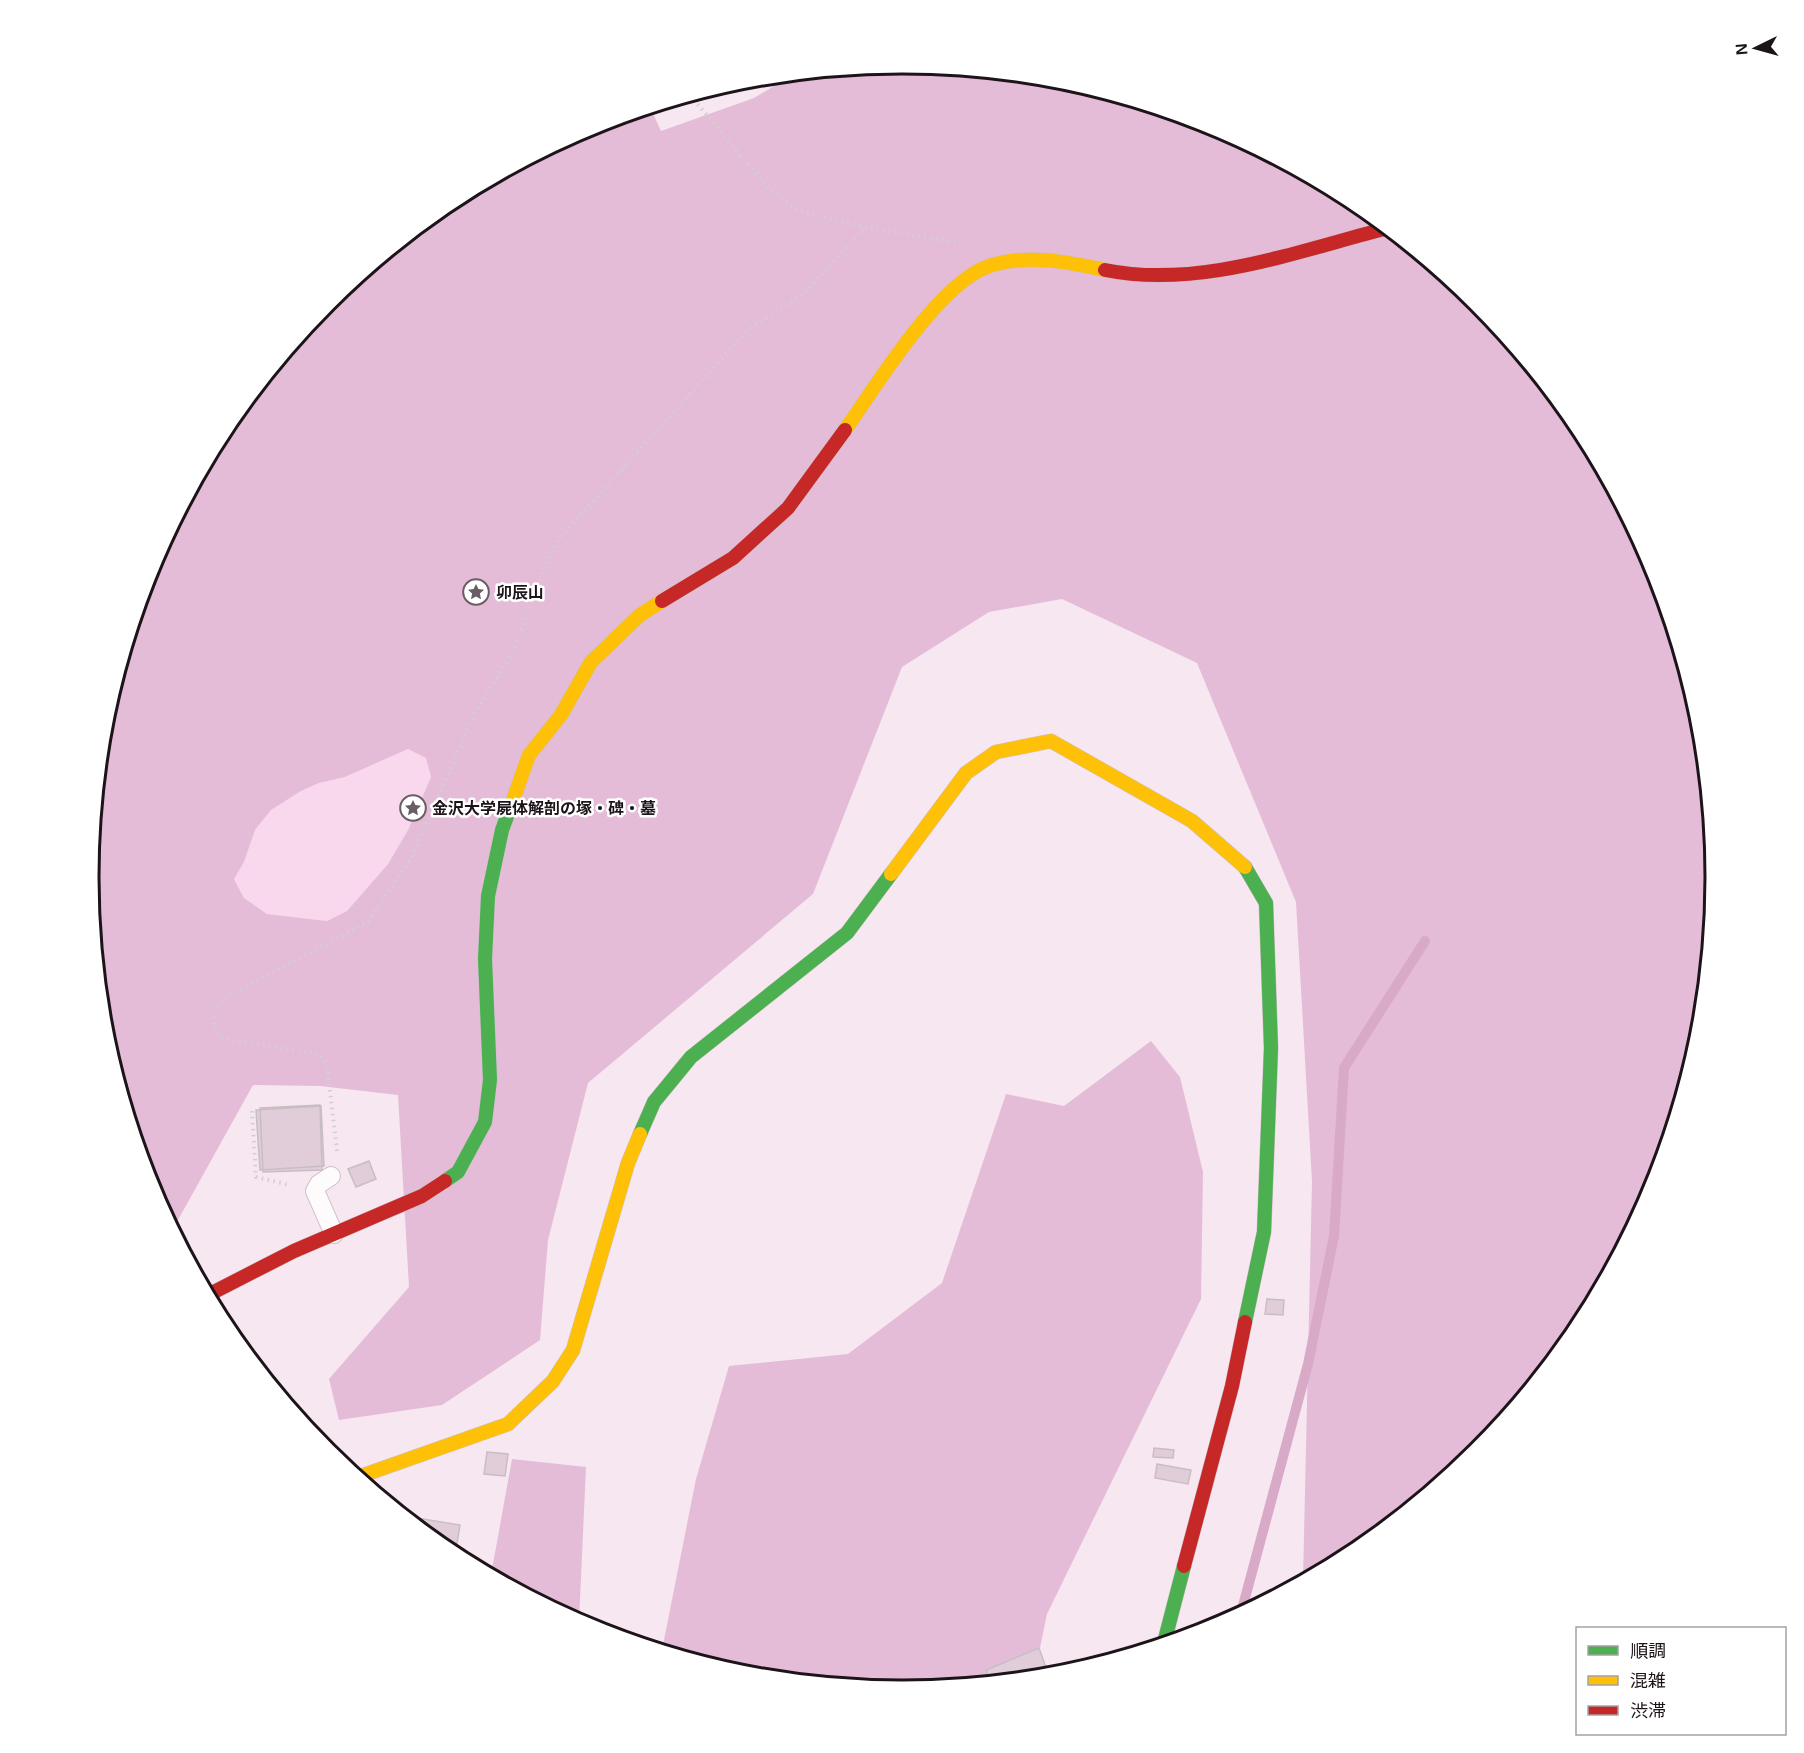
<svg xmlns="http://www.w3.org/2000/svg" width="1804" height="1753" viewBox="0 0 1804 1753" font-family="Arial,'Noto Sans JP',sans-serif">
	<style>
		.green { fill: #f9d8ed }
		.forest { fill: #e5bcd7; fill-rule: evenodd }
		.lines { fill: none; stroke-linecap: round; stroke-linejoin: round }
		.stream { stroke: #d9a9c8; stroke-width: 10 }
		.building { fill: #e0cdd9; stroke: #c9bdc4; stroke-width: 1.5 }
		.lane-casing { stroke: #ccbfc7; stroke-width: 20 }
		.fast-casing { stroke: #ccbfc7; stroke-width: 15 }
		.slow-casing { stroke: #ccbfc7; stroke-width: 15 }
		.jam-casing { stroke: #ccbfc7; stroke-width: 15 }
		.path { stroke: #d3ced2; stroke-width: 4; stroke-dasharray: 1.5 4.5; stroke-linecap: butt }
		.lane { stroke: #fefbfd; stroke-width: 18 }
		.fast { stroke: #4caf50; stroke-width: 14 }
		.slow { stroke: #ffc107; stroke-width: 14 }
		.jam { stroke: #c62828; stroke-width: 14 }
		.labels { text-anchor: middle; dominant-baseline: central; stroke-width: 5; stroke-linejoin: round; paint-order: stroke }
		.poi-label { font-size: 16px; font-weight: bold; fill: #1d141a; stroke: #fff; text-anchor: start }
		.rim { fill: none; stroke: #1d141a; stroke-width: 3 }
	</style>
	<rect width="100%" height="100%" fill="#f7e7f1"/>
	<path class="green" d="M409 749 426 758 431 777 408 830 388 864 347 911 327 921 267 914 244 898 234 879 244 862 255 830 272 809 301 791 319 783 345 777Z"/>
	<path class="forest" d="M902 63 1061 79 1214 125 1354 200 1477 302 1579 425 1654 566 1700 718 1715 877 1700 1036 1653 1188 1578 1329 1477 1452 1354 1553 1303 1580 1312 1181 1296 902 1197 663 1062 599 989 612 902 667 813 894 588 1083 548 1240 540 1340 442 1405 339 1420 329 1379 409 1287 398 1095 320 1086 253 1085 173 1229 150 1187 104 1035 89 876 104 717 151 565 226 424 327 301 450 200 591 125 650 107 661 131 754 98 794 74ZM408 749 426 758 431 777 408 830 388 864 347 911 327 921 267 914 244 898 234 879 244 862 255 830 271 810 301 791 319 783 345 777Z
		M1151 1041 1180 1077 1203 1172 1201 1299 1047 1614 1034 1677 902 1690 743 1674 662 1650 696 1479 729 1366 848 1354 942 1283 1006 1094 1064 1106Z
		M512 1459 586 1467 579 1622 491 1575Z"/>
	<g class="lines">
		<path class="stream" d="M1241 1613 1308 1364 1334 1236 1344 1068 1425 941"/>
	</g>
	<path class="building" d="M320 1105 322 1170 263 1172 260 1108Z
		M321 1106 324 1166 260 1170 256 1110Z
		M369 1161 376 1179 356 1187 348 1169Z
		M1267 1299 1284 1300 1283 1315 1265 1314Z
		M1154 1448 1174 1450 1173 1458 1153 1457Z
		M487 1452 508 1454 505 1476 484 1474Z
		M1157 1464 1191 1470 1188 1484 1155 1478Z
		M405 1516 460 1525 455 1555 450 1553Z
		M1039 1648 1049 1676 990 1681 986 1670Z"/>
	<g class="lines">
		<g class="lane-casing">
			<path id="lane" d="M331 1176 319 1184 315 1191 334 1234"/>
		</g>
		<g class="fast-casing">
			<path id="fast" d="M1245 867 1266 903 1271 1048 1264 1232 1245 1322
				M640 1134 654 1102 691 1057 847 933 891 874
				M445 1181 458 1172 485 1122 490 1080 485 959 488 896 502 830 512 803
				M1164 1643 1184 1566"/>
		</g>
		<g class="slow-casing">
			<path id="slow" d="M845 430C877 385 940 280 992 265 1029 254 1068 262 1105 270
				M512 803 529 755 561 715 591 662 640 615 662 601
				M891 874 966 773 996 752 1051 741 1192 821 1245 867
				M358 1477 508 1424 553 1381 573 1350 628 1163 640 1134"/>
		</g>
		<g class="jam-casing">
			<path id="jam" d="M1105 270C1199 289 1297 251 1388 228
				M662 601 733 558 788 508 845 430
				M208 1295 294 1251 422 1196 445 1181
				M1184 1566 1232 1386 1245 1322"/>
		</g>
		<path class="path" d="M690 95 767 187 797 210 854 225 959 243
			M252 1111 256 1177 290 1185
			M337 1151 327 1065 320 1054 220 1038 214 1026 216 1007 231 995 368 921 411 859 474 714 516 646 547 562 560 537 750 328 803 295 865 227"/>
		<use href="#lane" class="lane"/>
		<use href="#fast" class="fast"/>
		<use href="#slow" class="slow"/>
		<use href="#jam" class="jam"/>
	</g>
	<defs>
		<g id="sight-ring" transform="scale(1.35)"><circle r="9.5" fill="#fff" stroke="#695e65" stroke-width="1.5"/><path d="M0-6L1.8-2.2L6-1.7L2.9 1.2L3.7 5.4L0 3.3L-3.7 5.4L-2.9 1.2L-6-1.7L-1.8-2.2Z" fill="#695e65"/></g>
	</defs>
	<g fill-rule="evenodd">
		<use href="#sight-ring" x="476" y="592"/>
		<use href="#sight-ring" x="413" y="808"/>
	</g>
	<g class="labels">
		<g class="poi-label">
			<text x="496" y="592">卯辰山</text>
			<text x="432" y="808">金沢大学屍体解剖の塚・碑・墓</text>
		</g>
	</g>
	<path d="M0 0H1804V1753H0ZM99 877a803 803 0 1 1 1606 0a803 803 0 1 1-1606 0Z" fill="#fff" fill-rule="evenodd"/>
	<path class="rim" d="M99 877a803 803 0 1 1 1606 0a803 803 0 1 1-1606 0Z"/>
	<rect x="1576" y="1627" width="210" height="108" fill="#ffffff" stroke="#a5a1a3" stroke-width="1.5"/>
	<rect x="1588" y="1646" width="30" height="9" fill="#4caf50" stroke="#a5a1a3" stroke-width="1.5"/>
	<text x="1630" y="1657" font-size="18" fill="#1d141a">順調</text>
	<rect x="1588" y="1676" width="30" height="9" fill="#ffc107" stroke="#a5a1a3" stroke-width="1.5"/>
	<text x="1630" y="1687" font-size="18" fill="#1d141a">混雑</text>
	<rect x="1588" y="1706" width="30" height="9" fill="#c62828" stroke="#a5a1a3" stroke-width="1.5"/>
	<text x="1630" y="1717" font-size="18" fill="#1d141a">渋滞</text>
	<g transform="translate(1756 48) rotate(265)" stroke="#ffffff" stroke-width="4.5" paint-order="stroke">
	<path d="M0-4.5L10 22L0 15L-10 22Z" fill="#1d141a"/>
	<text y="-9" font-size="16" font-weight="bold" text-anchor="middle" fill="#1d141a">N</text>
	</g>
</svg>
